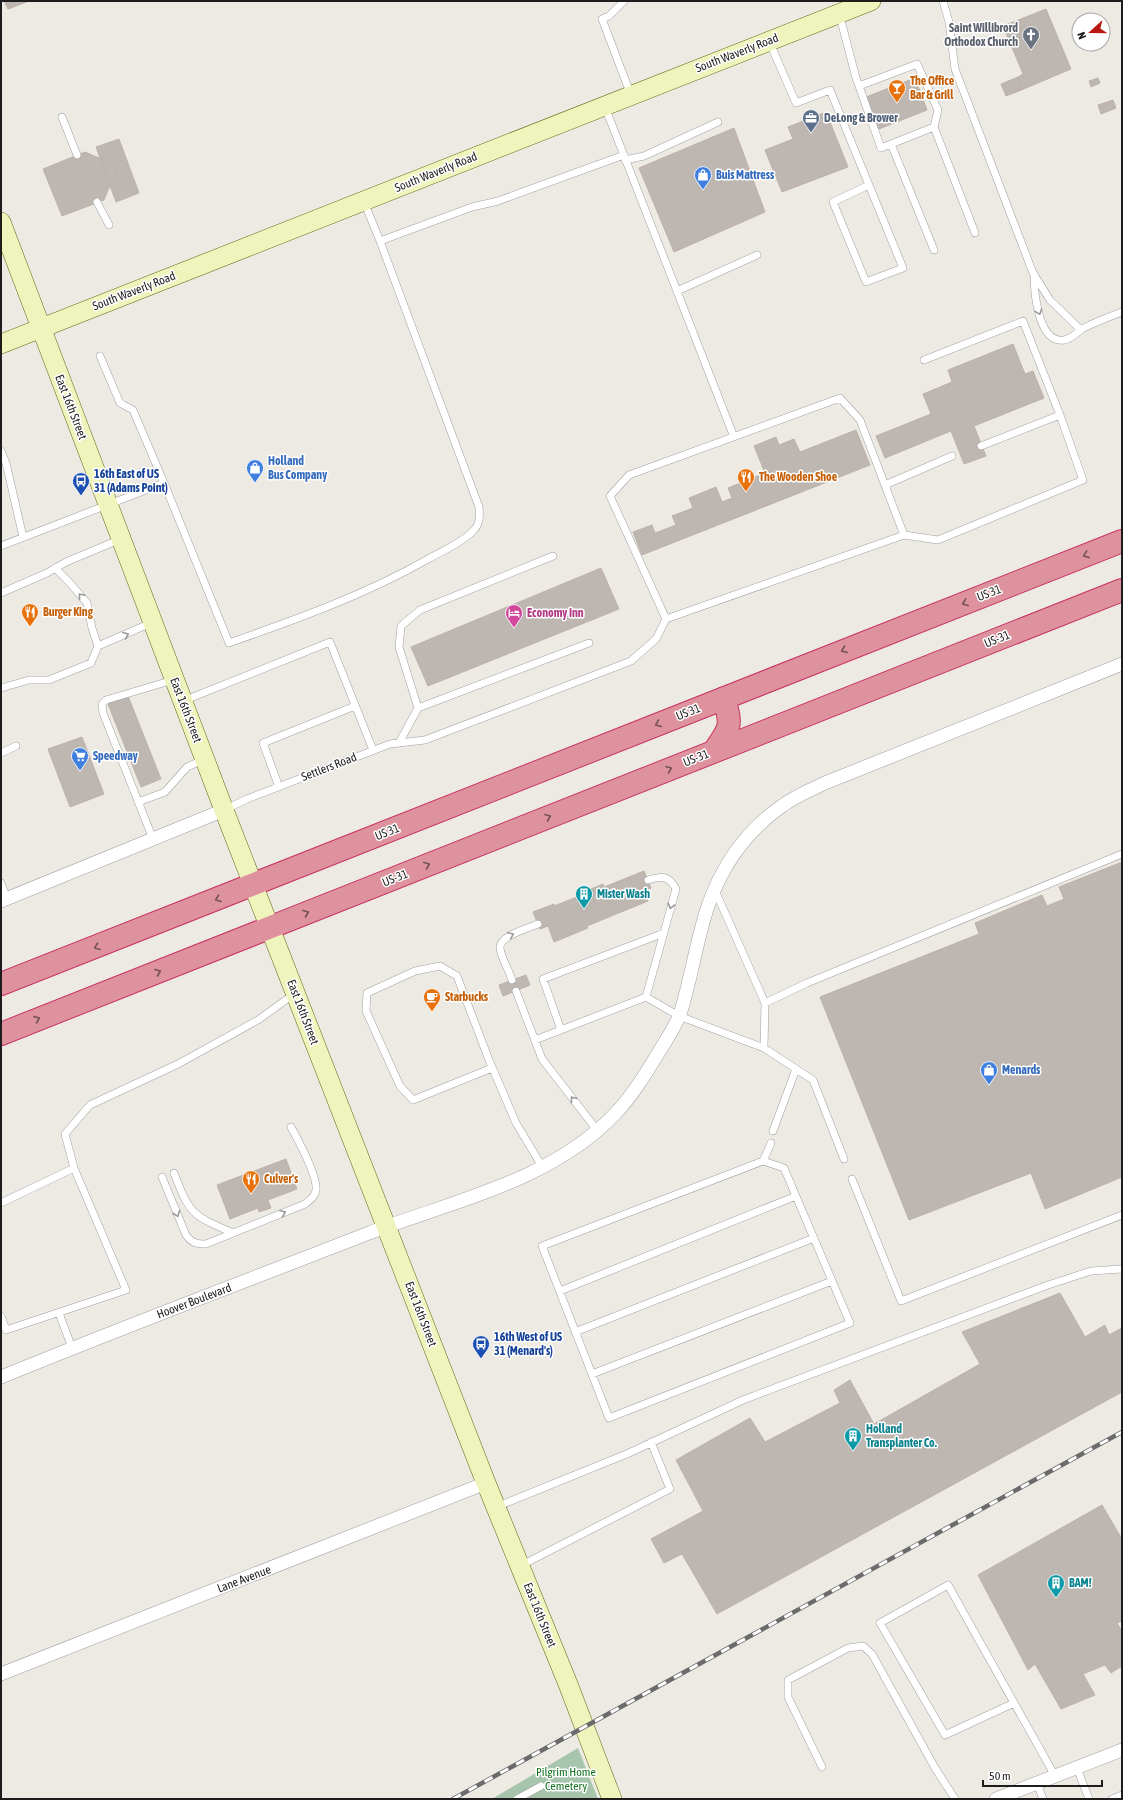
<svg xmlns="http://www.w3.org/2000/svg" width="1123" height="1800" viewBox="0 0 1123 1800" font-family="'Asap Condensed',sans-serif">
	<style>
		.cemetery { fill: #a7c4ac }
		.building { fill: #bdb6b1; stroke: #bdb2a8 }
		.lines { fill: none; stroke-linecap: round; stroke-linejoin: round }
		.lane-casing { stroke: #a1a1a1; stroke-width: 8 }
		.street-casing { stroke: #a1a1a1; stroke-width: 14 }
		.secondary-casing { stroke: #5d690f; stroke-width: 20 }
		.highway-casing { stroke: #c83462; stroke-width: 24 }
		.lane { stroke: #fff; stroke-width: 7 }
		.street { stroke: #fff; stroke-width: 13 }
		.secondary { stroke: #eff3bc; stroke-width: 19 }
		.highway { stroke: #de929e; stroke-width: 22 }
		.rail-casing { stroke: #6b6b6b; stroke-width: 4.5 }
		.rail { stroke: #fff; stroke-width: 3; stroke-dasharray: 9; stroke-linecap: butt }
		.oneway { stroke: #999 }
		.oneway2 { stroke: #745257 }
		.labels { text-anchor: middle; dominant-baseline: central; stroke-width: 3; stroke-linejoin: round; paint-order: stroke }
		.worship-label { font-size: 12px; font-weight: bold; fill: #5b616d; stroke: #fff; text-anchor: end }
		.street-label { font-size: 12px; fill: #1d1d1d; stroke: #fff }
		.food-label { font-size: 12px; font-weight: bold; fill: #c56008; stroke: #fff; text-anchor: start }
		.service-label { font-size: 12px; font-weight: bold; fill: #4e5e75; stroke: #fff; text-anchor: start }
		.shop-label { font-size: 12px; font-weight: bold; fill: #366cbe; stroke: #fff; text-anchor: start }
		.transit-label { font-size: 12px; font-weight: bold; fill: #164399; stroke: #fff; text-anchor: start }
		.hotel-label { font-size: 12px; font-weight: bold; fill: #b23c85; stroke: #fff; text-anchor: start }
		.culture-label { font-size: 12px; font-weight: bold; fill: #0d838f; stroke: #fff; text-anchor: start }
		.park-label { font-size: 12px; fill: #157120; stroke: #fff }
	</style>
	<rect width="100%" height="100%" fill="#edeae4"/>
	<path class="cemetery" d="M578 1748 598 1799H492Z"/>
	<path class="building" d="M4 1H29L8 9Z
		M1046 9 1071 69 1019 91 1021 85 1018 77 1023 74 1003 26Z
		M1089 44H1095L1093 48 1088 46Z
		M1018 77 1021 85 1019 91 1006 96 1001 84Z
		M915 78 927 110 879 129 866 97Z
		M1098 78 1100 83 1091 87 1089 81Z
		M1113 100 1116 108 1101 114 1098 105Z
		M826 112 848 167 782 192 765 150 793 139 788 127Z
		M734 128 765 212 674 252 639 168Z
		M119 139 139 193 116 202 96 147Z
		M85 152 118 166 104 200 62 216 43 169Z
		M1013 344 1025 374 1033 371 1044 398 974 426 986 456 964 464 951 431 885 458 876 436 931 414 923 394 952 382 948 370Z
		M856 430 870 465 642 555 633 532 652 525 655 533 676 525 672 516 693 508 689 498 716 487 722 502 732 498 728 488 765 473 754 446 776 437 779 445 794 439 800 452Z
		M601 568 619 609 428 686 411 647Z
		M128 696 161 779 141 787 108 704Z
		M82 737 104 794 70 807 48 749Z
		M1122 862V1177L1045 1209 1031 1173 909 1220 820 997 979 934 975 923 1042 895 1047 906 1064 899 1059 887Z
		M644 871 651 888 644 891 648 901 587 926 588 928 554 942 548 926 540 929 533 912 554 904V906L577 897 576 895 603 884 604 887Z
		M526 975 530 985 503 996 499 985Z
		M286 1159 297 1189 268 1200 271 1208 259 1212 258 1208 230 1219 217 1185Z
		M1060 1293 1085 1337 1105 1325 1109 1335 1122 1328V1392L717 1614 682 1554 664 1563 651 1539 703 1511 676 1460 750 1418 765 1442 840 1403 834 1390 850 1380 874 1424 980 1364 962 1332Z
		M1102 1505 1122 1539V1621L1117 1623 1122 1632V1666L1111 1673 1105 1665 1083 1674 1095 1695 1061 1709 1035 1664 1028 1670 978 1575Z"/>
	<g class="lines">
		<g class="lane-casing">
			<path id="lane" d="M624 1 609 16 602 19 631 95
				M943 1 949 22 955 69 1033 273 1050 300 1081 330
				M839 13 856 78 859 86 881 148 934 127 938 110 917 64 859 86
				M769 41 796 103 830 90 903 268 866 282 833 202 869 185
				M605 107 734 437
				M62 117 77 155
				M934 127 975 233
				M891 144 934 250
				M625 160 644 156 718 122
				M97 202 109 225
				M364 202 380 241
				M1034 274C1034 291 1038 344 1064 340 1072 339 1076 333 1082 329 1095 322 1109 317 1122 312
				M677 291 757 255
				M100 356 120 403 133 410 164 483
				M981 446 1060 415
				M1 451 6 463 23 537
				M885 485 952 456
				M904 535 938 540 1083 480 1060 415 1023 321 924 360
				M1 546 164 483 229 643C297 619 365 595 428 559 442 551 460 544 472 532 480 525 480 517 479 507L380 241 472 207 498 201 624 155
				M1 593 47 573 66 562 121 539
				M98 646 151 623
				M1 688 29 680H49L91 663 98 646 92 628 87 603 69 582 55 568
				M183 701 330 642 373 750
				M418 708 589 643
				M399 743 418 708 399 647 401 626 420 610 553 556
				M1 753 16 746
				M279 787 263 743 355 706
				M138 802 165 792 187 767 203 760
				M224 810 247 799 390 744 425 740 631 661 656 639 666 619 610 496 629 475 840 398 860 420 904 535 666 619
				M153 839 103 713 102 704 106 700 173 680
				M1 883 7 899
				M714 888 765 1003
				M512 980C509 970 501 958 500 948 499 936 528 928 538 924
				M516 991 542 1059 597 1130
				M646 997 679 1016 764 1048 765 1003 807 983 1122 854
				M646 997 676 889C669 875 661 876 648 880
				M561 1030 543 979 664 933
				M535 1040 646 997
				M764 1048 813 1080 844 1159
				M492 1068 413 1100 400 1086 366 1011 367 993 415 971 440 966 457 976 489 1060 516 1123 543 1168
				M773 1131 796 1069
				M763 1161 784 1168 850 1323 609 1418 542 1246 763 1161 771 1143
				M174 1173C190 1215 192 1215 233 1233
				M162 1177 186 1235C192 1243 196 1244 206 1244L305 1204C310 1200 315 1197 316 1190 318 1176 298 1140 291 1127
				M852 1179 901 1301 1122 1215
				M1 1203 74 1168
				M560 1291 796 1196
				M59 1313 72 1348
				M1 1316 6 1330 126 1290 74 1168 65 1134 90 1105 178 1064 258 1020 294 994
				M575 1332 814 1238
				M592 1374 832 1281
				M496 1507 629 1453 743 1400 1048 1285 1091 1271 1122 1269
				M520 1566 670 1489 651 1442
				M1014 1703 945 1735 880 1623 948 1585 1055 1776
				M822 1767 788 1697V1680L848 1648 863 1646 872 1654 935 1768 955 1799
				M1077 1768 1089 1799
				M1037 1783 1043 1799
				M517 1799 541 1786
				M1112 1799 1122 1795"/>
		</g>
		<g class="street-casing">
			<path id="street" d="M1 901 224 810
				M1 1377C123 1327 246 1281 369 1233 453 1201 551 1181 615 1114 634 1094 648 1070 662 1047 668 1037 676 1025 680 1014 691 980 696 943 707 909 721 867 746 831 782 806 795 796 811 790 825 783L1122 664
				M1 1674 486 1483
				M996 1799 1122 1750"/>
		</g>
		<g class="secondary-casing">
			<path id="secondary" d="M1 222 224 810 486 1483 568 1684 612 1799
				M1 344 871 1"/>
		</g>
		<g class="highway-casing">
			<path id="highway" d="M714 751C731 727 732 726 724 698
				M1 984 1122 541
				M1 1034 1122 590"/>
		</g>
		<use href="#lane" class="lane"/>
		<use href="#street" class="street"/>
		<use href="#secondary" class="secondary"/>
		<use href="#highway" class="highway"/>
		<g class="rail-casing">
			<path id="rail" d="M453 1799 1122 1432"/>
		</g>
		<use href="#rail" class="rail"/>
	</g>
	<defs><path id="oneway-chevron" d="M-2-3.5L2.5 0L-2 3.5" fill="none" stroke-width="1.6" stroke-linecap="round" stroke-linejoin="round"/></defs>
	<g class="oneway">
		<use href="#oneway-chevron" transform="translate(1039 312) rotate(70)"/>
		<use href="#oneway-chevron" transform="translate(81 596) rotate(-130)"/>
		<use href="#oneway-chevron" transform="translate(126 635) rotate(-22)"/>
		<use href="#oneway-chevron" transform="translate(671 906) rotate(105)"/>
		<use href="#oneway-chevron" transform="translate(511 935) rotate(-25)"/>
		<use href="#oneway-chevron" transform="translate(573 1099) rotate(-128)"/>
		<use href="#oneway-chevron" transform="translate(283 1213) rotate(-22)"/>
		<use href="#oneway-chevron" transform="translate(177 1214) rotate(68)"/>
	</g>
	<g class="oneway2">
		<use href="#oneway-chevron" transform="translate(1086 555) rotate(159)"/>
		<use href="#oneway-chevron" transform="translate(965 603) rotate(159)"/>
		<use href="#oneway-chevron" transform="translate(844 650) rotate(159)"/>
		<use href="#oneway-chevron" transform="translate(658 724) rotate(158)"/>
		<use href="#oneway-chevron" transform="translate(669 769) rotate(-22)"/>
		<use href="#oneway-chevron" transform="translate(548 817) rotate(-22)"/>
		<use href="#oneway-chevron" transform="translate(427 865) rotate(-22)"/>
		<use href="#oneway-chevron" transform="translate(218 899) rotate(159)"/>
		<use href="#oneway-chevron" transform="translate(306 913) rotate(-22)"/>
		<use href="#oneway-chevron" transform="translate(97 947) rotate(159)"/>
		<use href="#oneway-chevron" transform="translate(158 972) rotate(-22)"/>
		<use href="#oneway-chevron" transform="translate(37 1019) rotate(-22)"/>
	</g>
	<defs>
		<g id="church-pin" transform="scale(0.9)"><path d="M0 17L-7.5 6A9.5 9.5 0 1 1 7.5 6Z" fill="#6b7280" stroke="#fff"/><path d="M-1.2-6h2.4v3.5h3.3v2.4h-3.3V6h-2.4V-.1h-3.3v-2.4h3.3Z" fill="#fff"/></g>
		<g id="bar-pin" transform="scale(0.9)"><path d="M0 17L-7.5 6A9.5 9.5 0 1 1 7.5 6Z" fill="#e8710a" stroke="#fff"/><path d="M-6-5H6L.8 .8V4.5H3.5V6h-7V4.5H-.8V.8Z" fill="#fff"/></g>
		<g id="office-pin" transform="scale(0.9)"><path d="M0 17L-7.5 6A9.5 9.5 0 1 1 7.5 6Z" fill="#5c6f8a" stroke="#fff"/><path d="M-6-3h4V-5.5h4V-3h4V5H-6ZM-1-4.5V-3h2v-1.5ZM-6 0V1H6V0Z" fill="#fff"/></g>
		<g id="shop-pin" transform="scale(0.9)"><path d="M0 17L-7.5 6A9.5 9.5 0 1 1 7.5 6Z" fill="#3f7fe0" stroke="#fff"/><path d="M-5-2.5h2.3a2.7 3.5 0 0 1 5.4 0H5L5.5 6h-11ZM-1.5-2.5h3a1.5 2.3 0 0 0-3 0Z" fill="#fff"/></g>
		<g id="restaurant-pin" transform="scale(0.9)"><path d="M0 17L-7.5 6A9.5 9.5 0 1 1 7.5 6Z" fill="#e8710a" stroke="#fff"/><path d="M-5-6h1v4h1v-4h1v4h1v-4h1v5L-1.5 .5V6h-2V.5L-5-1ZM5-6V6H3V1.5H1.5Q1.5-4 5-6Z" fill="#fff"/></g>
		<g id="bus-pin" transform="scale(0.9)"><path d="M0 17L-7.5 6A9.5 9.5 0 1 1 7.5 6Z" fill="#1a4fb4" stroke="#fff"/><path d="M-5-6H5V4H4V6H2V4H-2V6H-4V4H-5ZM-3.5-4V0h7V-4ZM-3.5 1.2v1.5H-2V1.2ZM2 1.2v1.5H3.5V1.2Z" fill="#fff"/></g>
		<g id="hotel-pin" transform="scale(0.9)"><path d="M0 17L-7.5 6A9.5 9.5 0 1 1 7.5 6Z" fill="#d1479c" stroke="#fff"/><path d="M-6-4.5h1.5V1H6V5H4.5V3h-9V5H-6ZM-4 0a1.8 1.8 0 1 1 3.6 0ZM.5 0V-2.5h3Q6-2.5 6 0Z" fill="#fff"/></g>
		<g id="supermarket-pin" transform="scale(0.9)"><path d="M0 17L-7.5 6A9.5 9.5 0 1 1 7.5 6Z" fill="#3f7fe0" stroke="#fff"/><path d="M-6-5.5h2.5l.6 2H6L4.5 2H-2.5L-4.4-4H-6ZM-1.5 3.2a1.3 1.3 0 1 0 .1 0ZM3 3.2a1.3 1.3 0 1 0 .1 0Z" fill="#fff"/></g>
		<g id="building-pin" transform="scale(0.9)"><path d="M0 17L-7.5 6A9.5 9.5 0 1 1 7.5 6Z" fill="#0f9aa8" stroke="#fff"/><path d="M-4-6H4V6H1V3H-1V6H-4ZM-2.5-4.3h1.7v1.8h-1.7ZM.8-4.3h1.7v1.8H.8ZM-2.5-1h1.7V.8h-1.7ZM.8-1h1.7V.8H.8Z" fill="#fff"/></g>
		<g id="cafe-pin" transform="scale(0.9)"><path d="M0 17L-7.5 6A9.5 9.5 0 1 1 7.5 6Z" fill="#e8710a" stroke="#fff"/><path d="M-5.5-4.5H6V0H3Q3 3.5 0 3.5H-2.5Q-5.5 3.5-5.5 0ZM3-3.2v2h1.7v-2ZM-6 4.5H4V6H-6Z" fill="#fff"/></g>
	</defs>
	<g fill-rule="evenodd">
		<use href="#church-pin" x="1031" y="35"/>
		<use href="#bar-pin" x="897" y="88"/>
		<use href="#office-pin" x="811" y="118"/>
		<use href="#shop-pin" x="703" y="175"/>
		<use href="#shop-pin" x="255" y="468"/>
		<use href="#restaurant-pin" x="746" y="477"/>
		<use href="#bus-pin" x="81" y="481"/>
		<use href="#restaurant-pin" x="30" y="612"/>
		<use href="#hotel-pin" x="514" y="613"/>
		<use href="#supermarket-pin" x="80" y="756"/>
		<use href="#building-pin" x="584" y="894"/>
		<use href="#cafe-pin" x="432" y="997"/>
		<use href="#shop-pin" x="989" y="1070"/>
		<use href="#restaurant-pin" x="251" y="1179"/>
		<use href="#bus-pin" x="481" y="1344"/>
		<use href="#building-pin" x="853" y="1436"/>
		<use href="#building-pin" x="1056" y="1583"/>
	</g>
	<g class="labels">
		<g class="worship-label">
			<text x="1018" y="28">Saint Willibrord<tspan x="1018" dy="14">Orthodox Church</tspan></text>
		</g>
		<g class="street-label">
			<text transform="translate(737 53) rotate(-21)">South Waverly Road</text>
			<text transform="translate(436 172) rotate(-22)">South Waverly Road</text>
			<text transform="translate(134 291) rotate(-21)">South Waverly Road</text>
			<text transform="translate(71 407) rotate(69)">East 16th Street</text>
			<text transform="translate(989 593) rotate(-21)">US 31</text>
			<text transform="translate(997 639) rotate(-22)">US-31</text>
			<text transform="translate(186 710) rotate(69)">East 16th Street</text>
			<text transform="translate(688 712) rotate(-22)">US 31</text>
			<text transform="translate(696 758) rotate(-22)">US-31</text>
			<text transform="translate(329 767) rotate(-21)">Settlers Road</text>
			<text transform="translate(387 832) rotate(-22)">US 31</text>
			<text transform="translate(395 878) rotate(-22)">US-31</text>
			<text transform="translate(303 1012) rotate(69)">East 16th Street</text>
			<text transform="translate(194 1301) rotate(-21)">Hoover Boulevard</text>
			<text transform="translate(421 1314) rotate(69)">East 16th Street</text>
			<text transform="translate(244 1579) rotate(-21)">Lane Avenue</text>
			<text transform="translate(540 1615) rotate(68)">East 16th Street</text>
		</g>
		<g class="food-label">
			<text x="910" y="81">The Office<tspan x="910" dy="14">Bar &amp; Grill</tspan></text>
			<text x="759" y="477">The Wooden Shoe</text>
			<text x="43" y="612">Burger King</text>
			<text x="445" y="997">Starbucks</text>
			<text x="264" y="1179">Culver's</text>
		</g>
		<g class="service-label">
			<text x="824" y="118">DeLong &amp; Brower</text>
		</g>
		<g class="shop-label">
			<text x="716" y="175">Buis Mattress</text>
			<text x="268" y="461">Holland<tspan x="268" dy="14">Bus Company</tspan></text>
			<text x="93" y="756">Speedway</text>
			<text x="1002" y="1070">Menards</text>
		</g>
		<g class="transit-label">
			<text x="94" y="474">16th East of US<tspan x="94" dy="14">31 (Adams Point)</tspan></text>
			<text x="494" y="1337">16th West of US<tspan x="494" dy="14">31 (Menard's)</tspan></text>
		</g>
		<g class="hotel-label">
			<text x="527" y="613">Economy Inn</text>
		</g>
		<g class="culture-label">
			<text x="597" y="894">Mister Wash</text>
			<text x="866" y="1429">Holland<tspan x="866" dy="14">Transplanter Co.</tspan></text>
			<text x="1069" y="1583">BAM!</text>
		</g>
		<g class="park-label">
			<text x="566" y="1772">Pilgrim Home<tspan x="566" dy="14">Cemetery</tspan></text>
		</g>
	</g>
	<rect width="1123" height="1800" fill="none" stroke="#1d1d1d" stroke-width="4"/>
	<g transform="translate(1091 32) rotate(249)"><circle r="19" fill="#ffffff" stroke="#a5a5a5"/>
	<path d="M0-3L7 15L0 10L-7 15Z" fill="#b81712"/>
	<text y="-6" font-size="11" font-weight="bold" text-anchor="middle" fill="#1d1d1d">N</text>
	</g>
	<path d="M983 1780v6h119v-6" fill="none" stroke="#1d1d1d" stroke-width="2"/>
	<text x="989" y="1780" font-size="12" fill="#1d1d1d" stroke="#ffffff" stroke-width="3" paint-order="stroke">50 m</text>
</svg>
